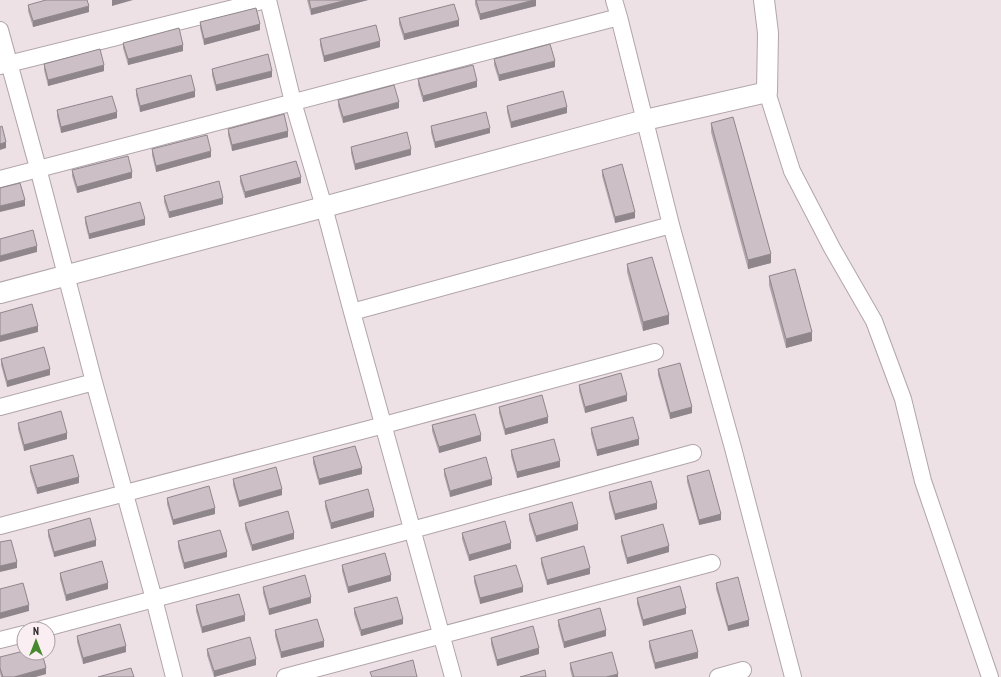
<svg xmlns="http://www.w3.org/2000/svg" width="1001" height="677" viewBox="0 0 1001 677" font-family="'PT Sans Narrow',sans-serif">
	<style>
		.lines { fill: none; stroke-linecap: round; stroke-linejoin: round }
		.minor-casing { stroke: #b1a5aa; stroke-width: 18 }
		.tertiary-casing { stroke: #b1a5aa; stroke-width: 22 }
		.minor { stroke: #fff; stroke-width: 16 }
		.tertiary { stroke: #fff; stroke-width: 20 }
		.wall { fill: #afa5aa }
		.shaded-wall { fill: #8f868b }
		.building { fill: #ccc0c6; stroke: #8f868b }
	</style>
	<rect width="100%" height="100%" fill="#ede1e6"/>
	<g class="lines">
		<g class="minor-casing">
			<path id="minor" d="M268 0 293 102 324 207 352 312 453 677
				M614 0 619 17 671 225 733 448 793 677
				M0 30 38 168 94 382 154 599 174 677
				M0 66 266 0
				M767 92 792 171 832 248 874 321 903 399 923 481 990 677
				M0 179 619 17
				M352 312 671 225
				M0 407 94 382
				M0 526 384 425 655 352
				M42 629 412 530 693 453
				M0 640 24 634
				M285 677 712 563
				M718 677 743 670"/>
		</g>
		<g class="tertiary-casing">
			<path id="tertiary" d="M0 293 324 207 645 120 767 92 768 33 764 0"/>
		</g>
		<use href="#minor" class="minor"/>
		<use href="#tertiary" class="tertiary"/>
	</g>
	<path class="wall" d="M307 0H368L311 15Z
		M475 0H536V6L480 20 475 4Z
		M28 5 89 12 33 27 28 11Z
		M399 18 459 26 404 40 399 24Z
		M200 22 260 30 204 45 200 28Z
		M320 39 380 47 324 62 320 45Z
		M123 43 183 51 128 65 123 48Z
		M494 59 555 67 499 81 494 65Z
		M44 64 104 71 48 86 44 70Z
		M212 69 272 77 216 91 212 75Z
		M418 79 477 87 423 102 418 85Z
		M136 89 195 97 140 112 136 95Z
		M338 100 399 108 343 123 338 106Z
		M507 106 567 113 511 128 507 112Z
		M57 110 117 118 61 133 57 116Z
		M711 123 771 263 748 269 711 132Z
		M431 126 490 133 435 148 431 132Z
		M228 129 288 137 232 151 228 135Z
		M351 147 411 155 355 170 351 153Z
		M152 149 211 157 156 172 152 155Z
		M72 170 132 178 77 193 72 176Z
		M602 170 635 218 615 223 602 176Z
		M240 176 301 183 245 198 240 182Z
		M164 196 223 204 169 218 164 202Z
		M85 217 145 225 89 239 85 223Z
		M627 264 669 324 643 331 627 272Z
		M769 276 812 341 786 348 769 285Z
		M1 359 50 375 7 387 1 365Z
		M658 369 692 413 670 419 658 375Z
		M579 385 627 401 585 413 579 391Z
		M499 407 548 423 505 435 499 413Z
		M18 423 67 439 24 451 18 429Z
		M432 425 481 441 439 453 432 431Z
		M591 428 639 445 597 456 591 434Z
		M511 450 560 467 517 478 511 456Z
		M313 457 362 474 319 485 313 463Z
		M30 466 79 483 37 494 30 472Z
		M444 469 492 485 450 497 444 475Z
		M687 476 721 520 699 525 687 482Z
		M233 479 282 495 239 507 233 485Z
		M609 492 657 509 615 520 609 498Z
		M167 498 215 514 173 525 167 504Z
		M325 501 374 517 331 529 325 507Z
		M529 514 578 530 536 542 529 520Z
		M245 523 294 539 252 551 245 529Z
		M48 530 96 546 54 557 48 536Z
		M462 533 511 549 469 561 462 539Z
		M621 536 669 552 627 564 621 542Z
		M178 541 227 557 184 569 178 547Z
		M541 558 590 574 547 585 541 564Z
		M342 565 391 581 348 593 342 571Z
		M60 573 108 589 66 601 60 579Z
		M474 576 523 592 480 604 474 582Z
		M716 583 749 626 728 631 716 589Z
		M263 587 311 603 269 615 263 593Z
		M637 598 686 614 643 626 637 604Z
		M196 605 245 621 202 633 196 611Z
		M354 608 403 624 361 636 354 614Z
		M558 620 606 636 564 648 558 626Z
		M275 630 324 647 281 658 275 636Z
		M77 636 126 652 83 664 77 642Z
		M491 638 539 654 497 666 491 644Z
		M649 641 698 658 655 669 649 647Z
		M207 649 256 665 214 677 207 655Z
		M0 657 46 674 35 677H1L0 673Z
		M570 663 618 677H572L570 669Z"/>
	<path class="shaded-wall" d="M112 0H133L112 6Z
		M347 0H368L311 15V9Z
		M534 0H536V6L480 20V14Z
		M89 6V12L33 27V21Z
		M459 20V26L404 40V34Z
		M260 24V30L204 45V39Z
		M380 41V47L324 62V56Z
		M183 45V51L128 65V59Z
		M555 61V67L499 81V75Z
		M104 65V71L48 86V80Z
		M272 71V77L216 91V85Z
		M477 81V87L423 102V96Z
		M195 91V97L140 112V106Z
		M399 102V108L343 123V117Z
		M567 107V113L511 128V122Z
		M117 112V118L61 133V127Z
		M490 128V133L435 148V142Z
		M288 131V137L232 151V145Z
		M6 142V148L0 150V144Z
		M411 149V155L355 170V164Z
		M211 151V157L156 172V166Z
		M132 172V178L77 193V187Z
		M301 177V183L245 198V192Z
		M223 198V204L169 218V212Z
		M25 200V206L0 212V206Z
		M635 212V218L615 223V217Z
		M145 219V225L89 239V234Z
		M37 246V252L0 262V256Z
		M771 254V263L748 269V260Z
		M669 315V324L643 331V322Z
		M38 326V332L0 342V336Z
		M812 332V341L786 348V339Z
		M50 369V375L7 387V381Z
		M627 395V401L585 413V407Z
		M692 407V413L670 419V413Z
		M548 417V423L505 435V429Z
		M67 433V439L24 451V445Z
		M481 435V441L439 453V447Z
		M639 439V445L597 456V450Z
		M560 461V467L517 478V472Z
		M362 468V474L319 485V479Z
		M79 477V483L37 494V488Z
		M492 479V485L450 497V491Z
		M282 489V495L239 507V501Z
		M657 503V509L615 520V514Z
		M215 508V514L173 525V520Z
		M374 511V517L331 529V523Z
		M721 514V520L699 525V520Z
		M578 524V530L536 542V536Z
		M294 533V539L252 551V545Z
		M96 540V546L54 557V552Z
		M511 543V549L469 561V555Z
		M669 546V552L627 564V558Z
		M227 552V557L184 569V563Z
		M17 562V568L0 572V566Z
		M590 568V574L547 585V580Z
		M391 575V581L348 593V587Z
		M108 583V589L66 601V595Z
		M523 587V592L480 604V598Z
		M311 597V603L269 615V609Z
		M29 605V611L0 619V613Z
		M686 608V614L643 626V620Z
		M245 615V621L202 633V627Z
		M403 619V624L361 636V630Z
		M749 620V626L728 631V626Z
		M606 630V636L564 648V642Z
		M324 641V647L281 658V652Z
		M126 646V652L83 664V658Z
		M539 648V654L497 666V660Z
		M698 652V658L655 669V663Z
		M256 659V665L214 677V671Z
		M46 668V674L35 677H14Z
		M618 674V677H606Z"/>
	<path class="building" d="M46 0H87L89 6 33 21 28 5Z
		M309 0H347L311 9Z
		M476 0H534L480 14Z
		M454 4 459 20 404 34 399 18Z
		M256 8 260 24 204 39 200 22Z
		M376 25 380 41 324 56 320 39Z
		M179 28 183 45 128 59 123 43Z
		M550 44 555 61 499 75 494 59Z
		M100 49 104 65 48 80 44 64Z
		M268 54 272 71 216 85 212 69Z
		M473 65 477 81 423 96 418 79Z
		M191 75 195 91 140 106 136 89Z
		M394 85 399 102 343 117 338 100Z
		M563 91 567 107 511 122 507 106Z
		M112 96 117 112 61 127 57 110Z
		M486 112 490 128 435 142 431 126Z
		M284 114 288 131 232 145 228 129Z
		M733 117 771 254 748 260 711 123Z
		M2 126 6 142 0 144V127Z
		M407 132 411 149 355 164 351 147Z
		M207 135 211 151 156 166 152 149Z
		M128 156 132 172 77 187 72 170Z
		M296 161 301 177 245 192 240 176Z
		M622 164 635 212 615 217 602 170Z
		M219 181 223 198 169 212 164 196Z
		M20 183 25 200 0 206V188Z
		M140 202 145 219 89 234 85 217Z
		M33 230 37 246 0 256V239Z
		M652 257 669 315 643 322 627 264Z
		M795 269 812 332 786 339 769 276Z
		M32 304 38 326 0 336V313Z
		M44 347 50 369 7 381 1 359Z
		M680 363 692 407 670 413 658 369Z
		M621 373 627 395 585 407 579 385Z
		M542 395 548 417 505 429 499 407Z
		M61 411 67 433 24 445 18 423Z
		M475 414 481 435 439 447 432 425Z
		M633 417 639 439 597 450 591 428Z
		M554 439 560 461 517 472 511 450Z
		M355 446 362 468 319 479 313 457Z
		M73 455 79 477 37 488 30 466Z
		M486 457 492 479 450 491 444 469Z
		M276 467 282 489 239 501 233 479Z
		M709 470 721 514 699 520 687 476Z
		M651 481 657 503 615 514 609 492Z
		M209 486 215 508 173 520 167 498Z
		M368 489 374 511 331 523 325 501Z
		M572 502 578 524 536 536 529 514Z
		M288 511 294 533 252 545 245 523Z
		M90 518 96 540 54 552 48 530Z
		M505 521 511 543 469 555 462 533Z
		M663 524 669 546 627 558 621 536Z
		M220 530 227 552 184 563 178 541Z
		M11 540 17 562 0 566V542Z
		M584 546 590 568 547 580 541 558Z
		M385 553 391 575 348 587 342 565Z
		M102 561 108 583 66 595 60 573Z
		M516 565 523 587 480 598 474 576Z
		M305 575 311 597 269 609 263 587Z
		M738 577 749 620 728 626 716 583Z
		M23 583 29 605 0 613V589Z
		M680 586 686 608 643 620 637 598Z
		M239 594 245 615 202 627 196 605Z
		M397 597 403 619 361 630 354 608Z
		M600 608 606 630 564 642 558 620Z
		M317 619 324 641 281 652 275 630Z
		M120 624 126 646 83 658 77 636Z
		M533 626 539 648 497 660 491 638Z
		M692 630 698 652 655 663 649 641Z
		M250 637 256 659 214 671 207 649Z
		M24 651V653H42L46 668 14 677H3L0 668V657Z
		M612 652 618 674 606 677H574L570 663Z
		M413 660 417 677H372L370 672Z
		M131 668 134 677H98Z
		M545 670 546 677H520Z"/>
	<g transform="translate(36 641)"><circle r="19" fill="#faeef3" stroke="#a69da1"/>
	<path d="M0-3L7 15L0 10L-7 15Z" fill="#478a2e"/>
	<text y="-6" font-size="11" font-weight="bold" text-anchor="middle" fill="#272325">N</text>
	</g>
</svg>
